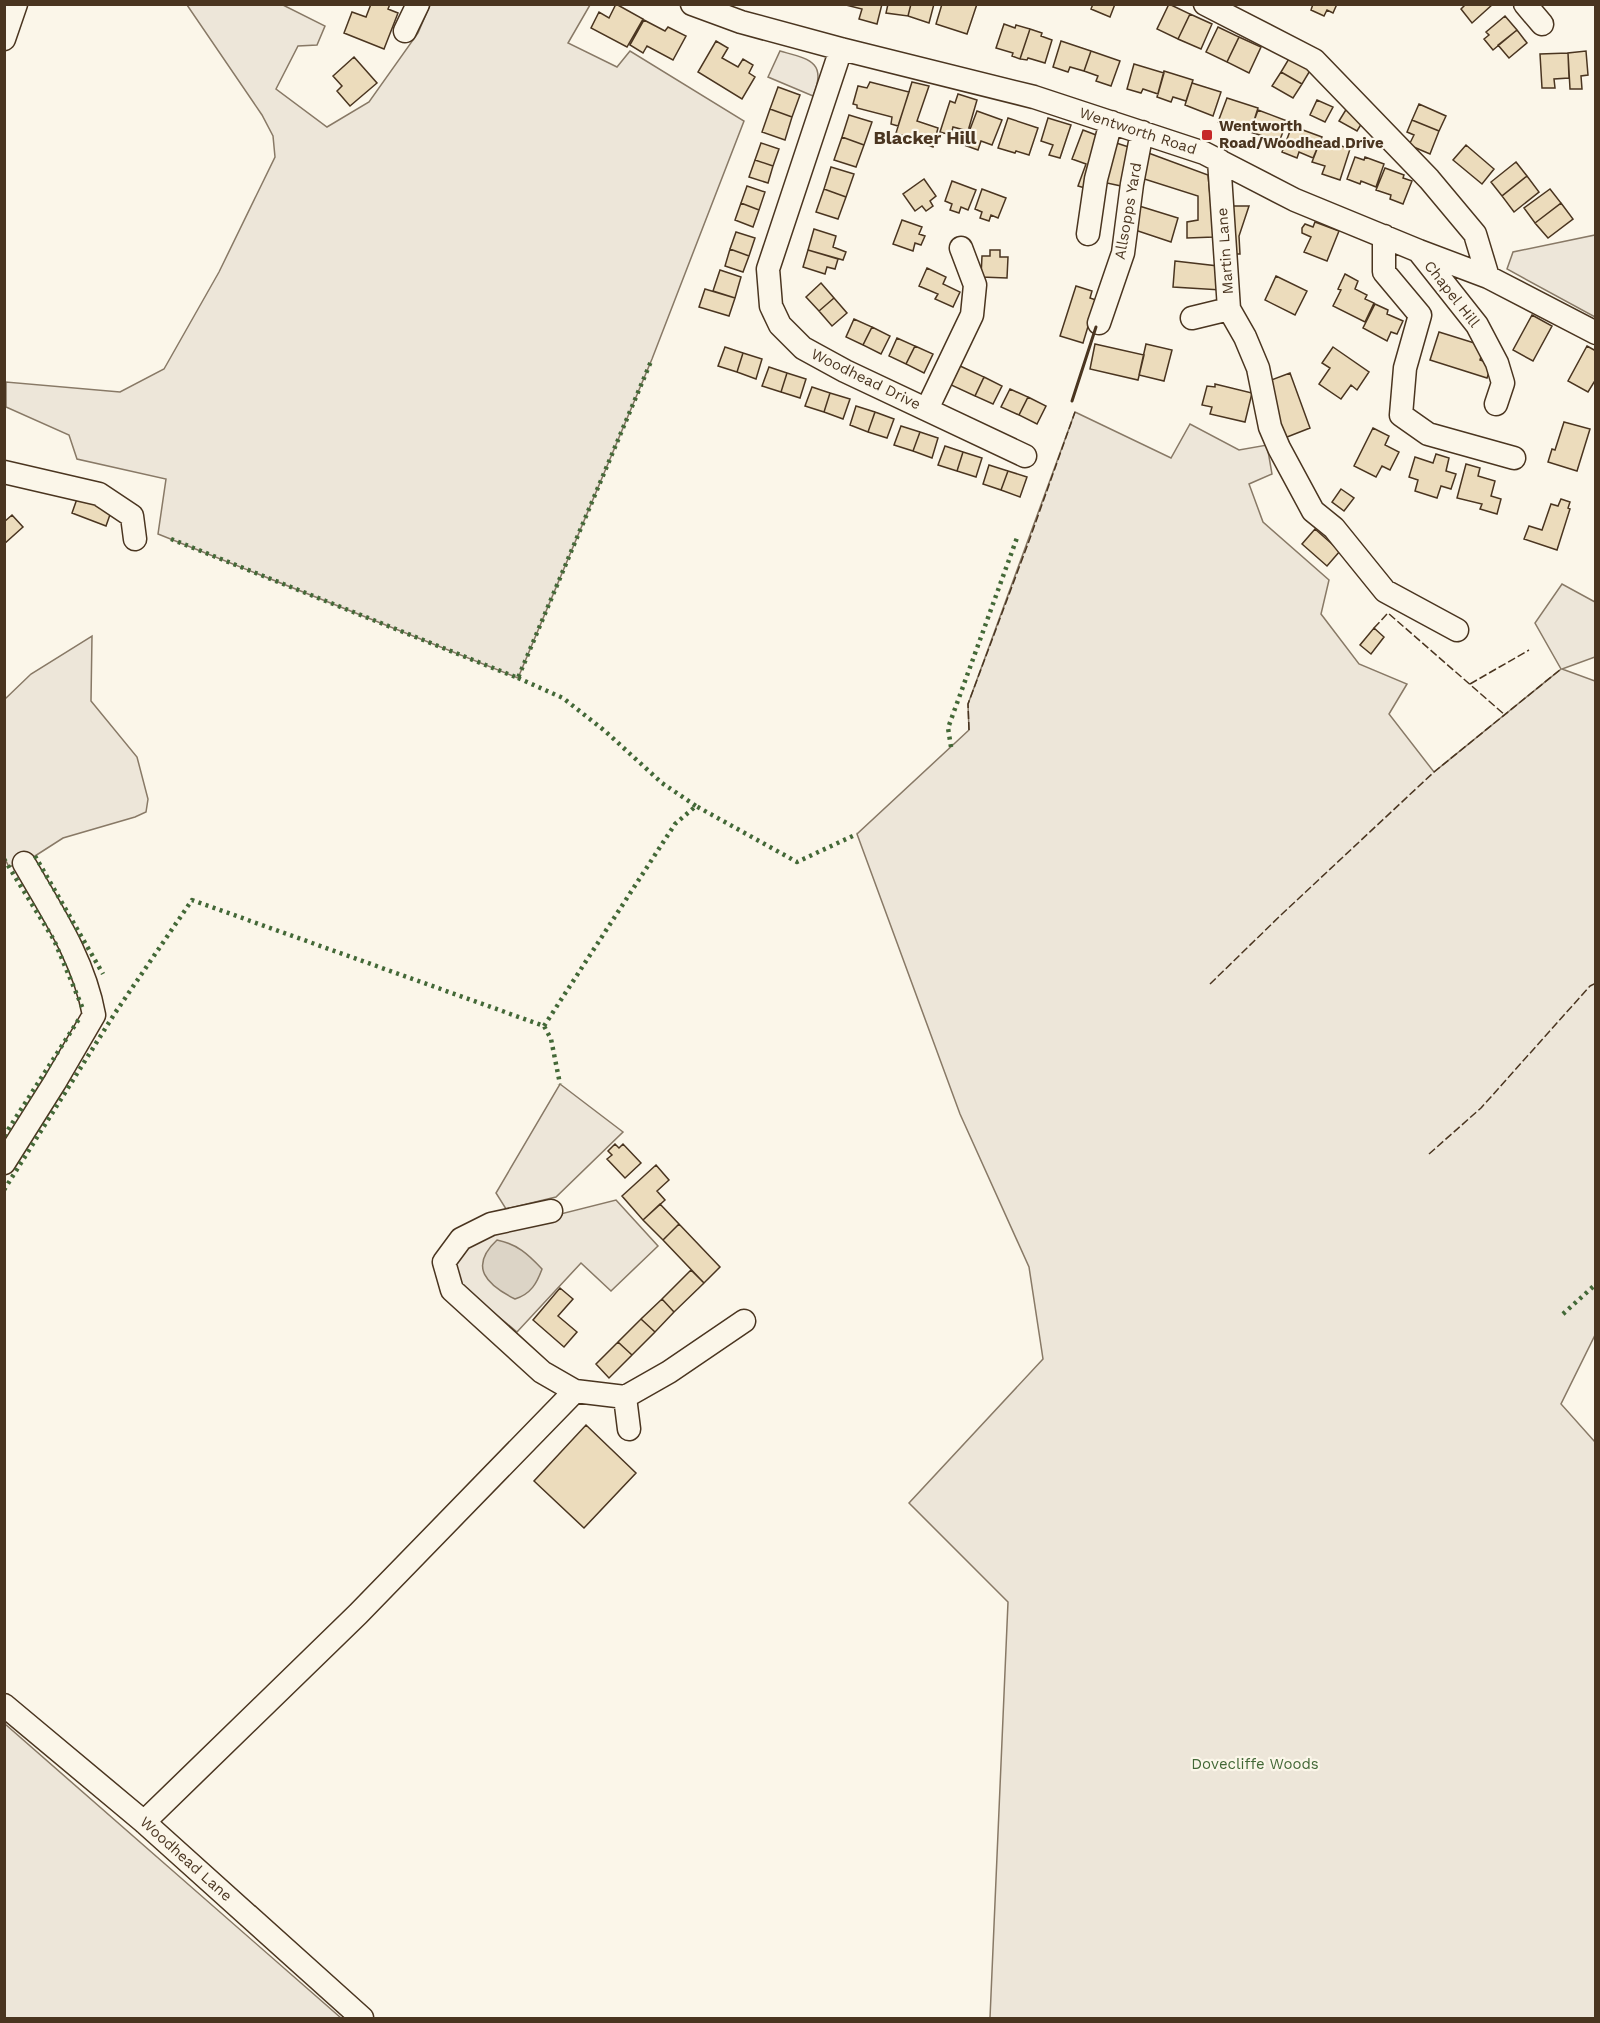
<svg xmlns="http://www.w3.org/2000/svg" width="1600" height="2023" viewBox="0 0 1600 2023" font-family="'Work Sans',sans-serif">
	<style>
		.green { fill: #ede6d9; stroke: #887966; stroke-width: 1.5 }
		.water { fill: #dcd4c6; stroke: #887966; stroke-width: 1.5 }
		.building { fill: #ecdcbc; stroke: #4a3520; stroke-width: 1.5 }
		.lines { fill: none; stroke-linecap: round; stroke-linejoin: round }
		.minor-casing { stroke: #4a3520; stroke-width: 25 }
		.minor { stroke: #fbf6e9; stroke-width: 22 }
		.hedge { stroke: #436837; stroke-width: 4.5; stroke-dasharray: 3 4.5; stroke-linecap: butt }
		.fence { stroke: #4a3520; stroke-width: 1.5; stroke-dasharray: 8 3; stroke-linecap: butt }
		.wall { stroke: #4a3520; stroke-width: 3 }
		.poi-dot { fill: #c62828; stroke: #fbf6e9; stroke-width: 2 }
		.labels { text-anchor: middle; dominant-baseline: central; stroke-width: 4.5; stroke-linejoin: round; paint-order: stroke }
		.poi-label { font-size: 15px; font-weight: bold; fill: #4a3520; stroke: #fbf6e9; text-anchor: start }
		.street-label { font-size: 15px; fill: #4a3520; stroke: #fbf6e9 }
		.park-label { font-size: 15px; fill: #436837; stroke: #fbf6e9 }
		.quarter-label { font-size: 18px; font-weight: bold; fill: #4a3520; stroke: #fbf6e9 }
	</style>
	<rect width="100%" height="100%" fill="#fbf6e9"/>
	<path class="green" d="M430 5H590L568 43 617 67 630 51 744 121 652 359 518 678 158 534 166 479 77 459 69 435 6 407V382L120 392 164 369 219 272 275 157 273 136 262 115 187 5H283L325 26 317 45 298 46 276 89 327 127 369 102 418 33Z
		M780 51C808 59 828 61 813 96L768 77Z
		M1595 235V317L1507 269 1513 252Z
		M1075 412 1171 458 1190 424 1239 450 1267 445 1272 474 1249 484 1263 522 1329 580 1321 614 1359 664 1407 684 1389 714 1434 772 1561 669 1535 623 1562 584 1595 602V657L1562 669 1595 681 1596 1333 1561 1404 1595 1442V2018H990L1008 1602 909 1503 1043 1359 1029 1267 960 1114 857 834 969 730 968 704Z
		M92 636 91 701 137 757 148 799 146 812 135 817 63 838 35 856 9 867 5 859V699L31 674Z
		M560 1084 623 1132 556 1197 506 1209 496 1193Z
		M616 1200 658 1246 611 1291 581 1263 517 1332 460 1285 451 1272 457 1253 481 1234Z
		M4 1724H5L341 2018H5Z"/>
	<path class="water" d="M497 1240C517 1244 528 1254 542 1269 537 1283 531 1294 515 1299 487 1285 468 1267 497 1240Z"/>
	<path class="building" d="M371 4H390L388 9 398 13 384 49 344 33 352 12 366 17Z
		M616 4 643 19 627 47 591 28 599 12 609 18Z
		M842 4H882L877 24 859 19 862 9Z
		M888 4H911L908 16 886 13Z
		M911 4H934L929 23 908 16Z
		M942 4H977L967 34 936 24Z
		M1093 4H1115L1110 17 1091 9Z
		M1169 4 1190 14 1178 39 1157 29Z
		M1313 4H1337L1333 13 1327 10 1324 16 1311 10Z
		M1466 4H1493L1472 23 1461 9Z
		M1190 14 1212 24 1201 49 1178 39Z
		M1505 16 1517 30 1493 50 1484 39 1489 35 1486 32Z
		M644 20 665 31 668 27 686 36 673 60 647 46 643 53 630 45Z
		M1004 24 1015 28 1016 25 1030 29 1020 59 1012 56 1013 53 996 48Z
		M1218 27 1239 37 1227 62 1206 52Z
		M1030 29 1042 33 1041 36 1052 40 1045 63 1028 58 1027 60 1020 59Z
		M1517 30 1527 43 1509 58 1498 45Z
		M1239 37 1261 47 1249 73 1227 62Z
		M716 41 728 48 722 58 738 67 743 59 753 65 749 73 755 77 742 99 698 72Z
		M1061 41 1091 51 1084 71 1070 67 1068 72 1053 67Z
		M1091 51 1120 61 1111 86 1096 81 1098 76 1084 71Z
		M1586 51 1588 75 1581 76 1582 89H1570L1568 53Z
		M1568 53 1569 78 1554 79 1555 88H1542L1540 54Z
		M354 57 377 83 350 106 337 91 342 86 333 76Z
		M1290 57 1311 69 1302 84 1281 72Z
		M1134 64 1164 73 1158 94 1143 89 1141 93 1127 89Z
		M1164 71 1193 80 1186 101 1173 97 1171 102 1157 97Z
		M1281 72 1302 84 1293 98 1272 86Z
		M870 82 909 92 898 126 891 124 892 117 857 108V105L853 104 858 86 867 88Z
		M912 82 929 86 917 121 938 128 933 147 896 133Z
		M1192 83 1221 92 1213 116 1185 105Z
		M778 87 800 95 792 117 770 109Z
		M958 94 977 100 968 131 953 127 951 135 940 132 950 101 955 103Z
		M1227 98 1258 108 1251 130 1236 124 1235 128 1218 122Z
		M1317 100 1333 107 1325 122 1310 115Z
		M1419 104 1446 116 1439 131 1412 120Z
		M1347 108 1365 118 1357 131 1339 121Z
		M770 109 792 117 785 140 762 132Z
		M1258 110 1287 121 1278 145 1262 140 1263 136 1250 132Z
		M977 111 1002 120 992 145 981 141 978 150 964 145Z
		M849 115 872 122 864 145 842 137Z
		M1008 118 1038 128 1029 155 1016 151 1015 153 998 148Z
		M1048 118 1071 125 1060 158 1049 155 1053 145 1041 141Z
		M1412 120 1439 131 1430 154 1409 145 1414 135 1407 132Z
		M1292 126 1322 137 1313 158 1299 152 1297 158 1282 152Z
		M1083 130 1104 138 1092 190 1078 186 1086 164 1072 159Z
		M842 137 864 145 856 167 834 160Z
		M1321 139 1350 149 1340 180 1322 174 1325 166 1312 162Z
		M1110 141 1135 149 1126 187 1102 182Z
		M761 143 779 149 773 166 755 160Z
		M1466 145 1494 169 1482 184 1453 160Z
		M1143 151 1208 175 1214 237 1187 238V222L1198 220V196L1138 177Z
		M1355 157 1364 160 1365 157 1384 164 1376 187 1361 181 1360 184 1347 179Z
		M755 160 773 166 768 183 749 177Z
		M1516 162 1527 176 1502 196 1491 182Z
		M831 167 854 174 846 197 824 189Z
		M1385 168 1404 175 1403 178 1412 181 1403 204 1390 199 1391 195 1376 190Z
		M1527 176 1539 192 1514 212 1502 196Z
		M924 179 936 196 930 201 933 206 926 211 922 206 915 211 903 194Z
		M952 181 976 190 968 210 961 207 959 213 950 210 952 204 945 201Z
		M747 186 765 192 759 210 741 203Z
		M824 189 846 197 838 219 816 212Z
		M982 189 1006 198 998 218 991 215 989 221 980 218 982 212 975 209Z
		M1550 189 1561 203 1535 223 1524 208Z
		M741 203 759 210 753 227 735 220Z
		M1561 203 1573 219 1548 238 1535 223Z
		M1136 205 1178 218 1171 242 1132 229Z
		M1227 206H1249L1239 236 1240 254H1229Z
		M902 220 922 227 919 234 925 236 921 245 915 243 913 251 893 244Z
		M1315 222 1339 231 1327 261 1304 252 1311 237 1302 233V228L1305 224 1313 227Z
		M814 229 836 236 833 247 846 252 843 260 808 250Z
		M736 232 755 238 749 256 730 249Z
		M730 249 749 256 743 272 725 266Z
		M808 250 838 259 835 269 827 267 825 274 803 267Z
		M990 250H1000V257H1008L1007 278 981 277 982 256H990Z
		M1175 261 1218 266 1221 290 1173 287Z
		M927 268 946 277 943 284 960 292 953 307 935 299 938 294 919 286Z
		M720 270 741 277 735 298 713 291Z
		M1345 274 1358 281 1355 289 1367 295 1365 299 1374 303 1365 322 1333 306 1341 290 1338 289Z
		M1276 276 1307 291 1295 315 1265 300Z
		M821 283 834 298 819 311 806 297Z
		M1076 286 1092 291 1090 298 1096 300 1083 343 1060 336Z
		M705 289 735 298 729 316 699 307Z
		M834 298 847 313 832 326 819 311Z
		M1375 304 1388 310 1387 314 1403 321 1397 334 1391 332 1387 341 1363 328Z
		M1532 315 1552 326 1533 361 1513 350Z
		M854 319 872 327 863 345 846 337Z
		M872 327 890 336 881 354 863 345Z
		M1439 332 1484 346 1480 360 1492 364 1487 378 1430 360Z
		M897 338 915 346 906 364 889 356Z
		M1095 344 1144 355 1138 380 1090 369Z
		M1146 344 1172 350 1164 381 1139 375Z
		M915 346 933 354 924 373 906 364Z
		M1587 346 1596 351V379L1588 392 1568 381Z
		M725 347 743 353 737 372 718 366Z
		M1333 347 1369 372 1357 390 1351 385 1341 399 1319 384 1330 368 1322 363Z
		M743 353 762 359 756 379 737 372Z
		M958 365 984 377 975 396 949 384Z
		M769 367 787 373 781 392 762 386Z
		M787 373 806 379 800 398 781 392Z
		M1290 373 1310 428 1282 439 1266 382Z
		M984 377 1002 386 993 404 975 396Z
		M1215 384 1252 393 1245 422 1210 414 1212 407 1202 405 1207 386 1215 387Z
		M812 387 830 393 824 412 805 406Z
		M1010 389 1028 397 1019 415 1001 407Z
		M830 393 850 399 843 419 824 412Z
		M1028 397 1046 406 1037 424 1019 415Z
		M856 406 875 412 868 432 850 425Z
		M875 412 894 419 887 438 868 432Z
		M1564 422 1590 429 1577 471 1548 462 1552 449 1555 450Z
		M901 426 920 432 913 451 894 445Z
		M1373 428 1389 436 1385 445 1399 452 1390 470 1382 466 1376 477 1354 466Z
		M920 432 938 438 932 458 913 451Z
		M945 446 963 452 957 471 938 465Z
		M963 452 982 458 976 477 957 471Z
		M1436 454 1449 458 1446 471 1456 474 1451 489 1441 486 1437 498 1415 491 1418 480 1409 477 1415 457 1433 463Z
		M1466 464 1480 468 1478 476 1495 481 1491 496 1501 499 1497 514 1480 509 1482 504 1457 498Z
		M989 465 1008 471 1001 490 983 484Z
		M1008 471 1027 477 1020 497 1001 490Z
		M1341 489 1354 498 1344 511 1332 502Z
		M78 496 112 509 106 526 72 513Z
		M1561 499 1570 502 1568 508 1570 509 1557 550 1524 539 1529 526 1542 530 1551 504 1558 506Z
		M12 515 23 527 4 544V522Z
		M1315 529 1340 551 1327 566 1302 544Z
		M1374 628 1384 637 1371 654 1360 645Z
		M615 1144 619 1148 623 1144 641 1163 625 1178 607 1159 612 1155 608 1151Z
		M656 1165 669 1180 657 1191 665 1200 643 1220 622 1196Z
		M660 1204 679 1224 663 1240 643 1220Z
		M679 1224 720 1267 704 1283 663 1240Z
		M691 1270 704 1283 674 1312 662 1299Z
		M560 1288 573 1299 558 1316 577 1332 564 1347 533 1320Z
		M662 1299 674 1312 655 1332 641 1319Z
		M641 1319 655 1332 632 1355 618 1342Z
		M618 1342 632 1355 609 1378 596 1364Z
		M586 1425 636 1473 584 1528 534 1481Z"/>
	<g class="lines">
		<g class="minor-casing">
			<path id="minor" d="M692 4 741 22 841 49 1034 97 1204 153 1295 200 1419 251 1488 277 1596 333
				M1205 4 1314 60 1429 179 1475 234 1488 277
				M1525 4 1542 24
				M405 31 418 4
				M4 39 16 4
				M841 49 768 269 771 306 780 325 803 348 845 371 1025 456
				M1219 160 1229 309 1245 337 1258 368 1270 427 1279 448 1313 511 1334 528 1385 591 1457 630
				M1088 234 1096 179 1111 122
				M1384 236V272L1420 315 1405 368 1401 415 1428 434 1514 458
				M1420 253 1477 325 1497 363 1503 383 1496 404
				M1192 318 1229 309
				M1099 323 1123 253 1132 184 1142 132
				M927 409 972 315 975 285 961 248
				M4 472 99 494 132 516 135 539
				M4 1163 55 1082 94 1015C84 959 52 912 24 863
				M575 1391 625 1397 669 1372 744 1321
				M625 1397 629 1429
				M4 1705 144 1822 362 2018
				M144 1822 358 1614 575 1391 542 1372 452 1290 444 1262 461 1239 491 1224 551 1211"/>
		</g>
		<use href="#minor" class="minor"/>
		<path class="hedge" d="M171 539 518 678 652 359
			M518 678 563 698 605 731 662 783 696 806
			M951 747 948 728 1018 535
			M35 856 103 974
			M4 859 54 940 83 1009
			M544 1026 675 824 696 806 797 862 857 834
			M4 1136 79 1019
			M4 1190 115 1013 192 900 544 1026 551 1039 560 1084
			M1563 1314 1596 1284"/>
		<path class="fence" d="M1374 628 1388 613 1505 715
			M1470 684 1529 650
			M969 730 968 704 1029 541 1075 412
			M1210 984 1282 914 1434 772 1561 669
			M1429 1154 1481 1108 1590 986 1596 983"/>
		<path class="wall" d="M1072 401 1096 327"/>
	</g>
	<rect class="poi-dot" x="1201" y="129" width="12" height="12" rx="3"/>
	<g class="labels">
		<g class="poi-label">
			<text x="1219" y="126">Wentworth<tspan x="1219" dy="17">Road/Woodhead Drive</tspan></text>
		</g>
		<g class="street-label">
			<text transform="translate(1138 131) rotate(18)">Wentworth Road</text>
			<text transform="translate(1128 211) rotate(-80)">Allsopps Yard</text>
			<text transform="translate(1225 251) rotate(-94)">Martin Lane</text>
			<text transform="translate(1452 294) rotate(52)">Chapel Hill</text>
			<text transform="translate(866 379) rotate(26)">Woodhead Drive</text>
			<text transform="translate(186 1859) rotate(42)">Woodhead Lane</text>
		</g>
		<g class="park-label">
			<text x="1255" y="1764">Dovecliffe Woods</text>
		</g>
		<g class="quarter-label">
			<text x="925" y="137">Blacker Hill</text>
		</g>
	</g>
	<rect width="1600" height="2023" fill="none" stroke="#4a3520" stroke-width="12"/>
</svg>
